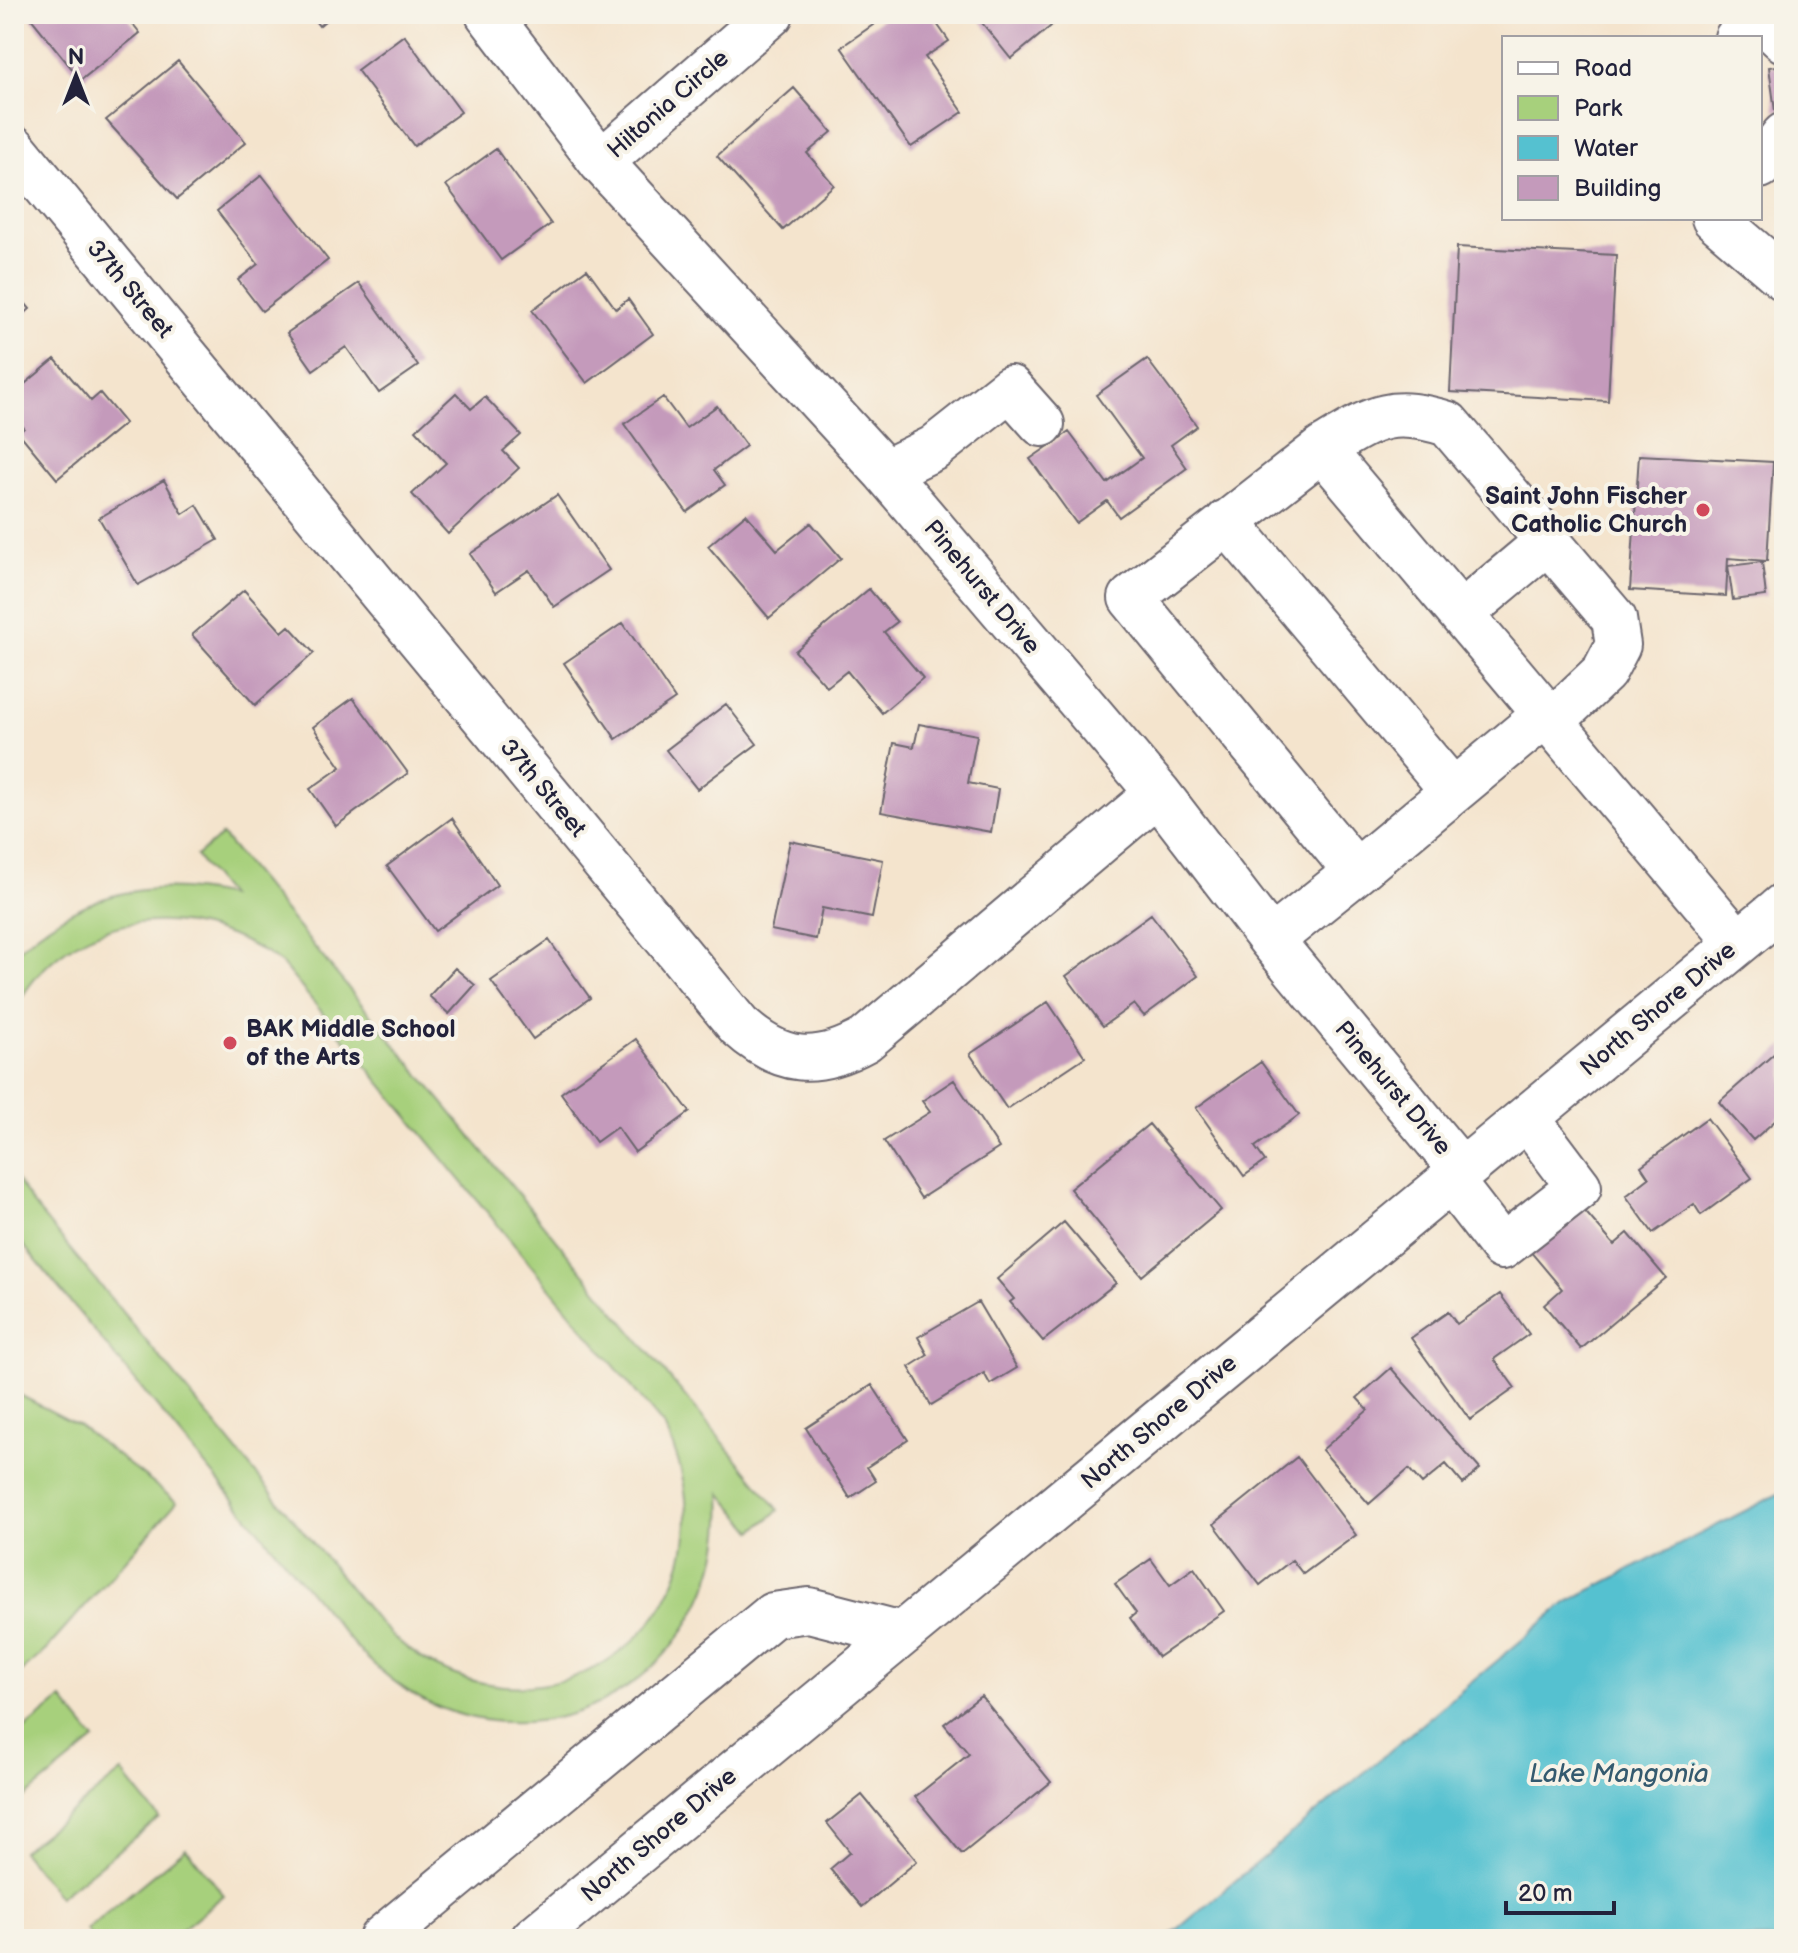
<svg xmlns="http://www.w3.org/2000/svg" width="1798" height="1953" viewBox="0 0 1798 1953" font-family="'Balsamiq Sans',sans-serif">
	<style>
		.green { fill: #a7d07c; stroke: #64795c; stroke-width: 2 }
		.water { fill: #55c1d0; stroke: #3c7286; stroke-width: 2 }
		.building { fill: #c49abb }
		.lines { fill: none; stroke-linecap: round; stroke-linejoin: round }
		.minor-casing { stroke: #6c666e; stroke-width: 48 }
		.minor { stroke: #fff; stroke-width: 44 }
		.poi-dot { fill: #d1495b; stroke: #f7f3e8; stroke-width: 3 }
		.labels { text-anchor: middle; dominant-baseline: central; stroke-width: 8; stroke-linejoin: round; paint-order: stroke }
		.street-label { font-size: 24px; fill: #22223b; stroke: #f7f3e8 }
		.poi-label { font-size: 24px; font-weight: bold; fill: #22223b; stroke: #f7f3e8; text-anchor: end }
		.water-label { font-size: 26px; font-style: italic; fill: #345a6f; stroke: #f7f3e8 }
	</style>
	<rect width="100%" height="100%" fill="#f7f3e8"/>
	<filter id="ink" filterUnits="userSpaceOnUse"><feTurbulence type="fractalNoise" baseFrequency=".0125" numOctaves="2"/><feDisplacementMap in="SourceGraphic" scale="16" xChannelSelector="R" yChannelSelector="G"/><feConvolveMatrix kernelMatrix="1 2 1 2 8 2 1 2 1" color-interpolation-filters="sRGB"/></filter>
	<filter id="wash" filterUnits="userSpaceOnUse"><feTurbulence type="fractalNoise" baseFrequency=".006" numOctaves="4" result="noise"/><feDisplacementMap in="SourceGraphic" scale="32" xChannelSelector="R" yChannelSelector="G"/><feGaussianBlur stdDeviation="1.8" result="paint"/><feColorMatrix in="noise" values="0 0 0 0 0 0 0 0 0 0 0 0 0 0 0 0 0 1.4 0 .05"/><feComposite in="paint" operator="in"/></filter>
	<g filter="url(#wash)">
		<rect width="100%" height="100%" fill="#f4e4cd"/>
		<path class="green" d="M222 835 779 1510 753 1531 721 1493C731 1648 579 1770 431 1704 401 1690 377 1669 354 1645L14 1234V1176L32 1203 380 1624C531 1779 760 1620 664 1426L282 964C194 899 68 905 14 1011V954C74 896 147 876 228 896L196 856Z
			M14 1392 78 1425 177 1502 46 1650 14 1678Z
			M62 1699 95 1740 14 1806V1738Z
			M122 1772 159 1818 59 1897 22 1851Z
			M186 1848 224 1895 170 1939H93L86 1930Z"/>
		<path class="water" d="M1784 1491V1939H1166L1567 1602Z"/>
		<g id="blocks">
			<path class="building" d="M34 14H125L140 33 81 80 30 17Z
				M310 14H333L319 26Z
				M889 14H930L949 41 925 57 963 112 911 147 841 47Z
				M975 14H1042L1051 26 1011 59Z
				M404 35 461 112 414 146 357 70Z
				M178 61 246 142 177 199 106 120Z
				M1784 65V109L1775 111 1769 67Z
				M794 88 832 132 807 153 834 185 783 230 717 156Z
				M496 149 551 224 501 260 446 185Z
				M262 175 328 260 262 311 238 280 258 264 217 211Z
				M1457 247 1616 255 1608 401 1450 392Z
				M587 269 616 309 628 299 653 334 587 383 532 310Z
				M359 283 418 366 379 393 346 347 313 370 287 333Z
				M14 290 30 309 14 323Z
				M55 359 91 401 100 393 125 423 57 479 19 433 24 428 14 415V393Z
				M1147 359 1197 426 1171 445 1187 468 1119 517 1107 501 1076 523 1030 459 1069 432 1107 483 1142 458 1096 395Z
				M456 393 471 409 485 397 521 435 503 451 519 468 448 534 412 494 446 463 416 430Z
				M663 397 686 428 717 406 746 446 714 470 725 485 687 512 624 424Z
				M1639 455 1773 462 1767 561 1728 558 1726 596 1630 590Z
				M164 480 183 514 197 505 218 540 138 585 99 518Z
				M557 495 609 570 554 607 529 570 496 592 470 554Z
				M746 514 777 550 811 523 841 558 769 618 708 546Z
				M1762 562 1766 596 1733 600 1728 566Z
				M869 589 897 622 884 632 923 678 882 713 847 671 827 687 795 651Z
				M244 590 282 632 289 626 314 653 255 705 192 635Z
				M623 623 675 699 616 739 564 663Z
				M353 698 408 773 336 826 310 789 341 767 313 727Z
				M726 704 757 744 697 789 666 750Z
				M919 724 977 735 968 783 998 789 991 832 881 812 894 743 914 747Z
				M452 818 497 885 435 931 387 866Z
				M790 841 883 860 872 918 822 908 816 939 771 930Z
				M1151 914 1198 976 1144 1016 1134 1004 1103 1026 1066 976Z
				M549 940 590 998 533 1039 491 981Z
				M455 968 475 985 449 1014 429 996Z
				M1048 1002 1085 1057 1007 1109 970 1054Z
				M636 1039 690 1112 635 1152 617 1127 596 1142 561 1093Z
				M1784 1045V1113L1753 1140 1719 1102Z
				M1261 1062 1299 1115 1255 1147 1265 1161 1244 1176 1196 1108Z
				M954 1080 999 1148 921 1198 884 1141 930 1112 922 1101Z
				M1707 1118 1752 1178 1701 1215 1694 1204 1653 1233 1626 1196 1649 1178 1641 1166Z
				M1149 1124 1221 1210 1142 1276 1070 1189Z
				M1576 1201 1614 1245 1628 1233 1666 1278 1581 1349 1544 1305 1562 1289 1524 1244Z
				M1064 1222 1116 1283 1043 1341 1010 1302 1014 1299 997 1279Z
				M1500 1294 1529 1334 1494 1359 1515 1388 1470 1420 1411 1338 1448 1312 1457 1324Z
				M978 1302 1017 1368 990 1384 984 1373 931 1405 909 1367 928 1355 918 1337Z
				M1391 1368 1480 1469 1463 1484 1446 1464 1422 1484 1409 1469 1369 1504 1322 1450 1368 1410 1357 1398Z
				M872 1385 908 1440 867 1467 876 1481 850 1498 806 1428Z
				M1297 1457 1356 1535 1303 1574 1292 1560 1260 1585 1214 1524Z
				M1151 1559 1170 1585 1194 1568 1224 1611 1158 1657 1130 1618 1136 1613 1115 1584Z
				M981 1696 1051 1782 962 1854 915 1797 969 1754 944 1724Z
				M862 1795 917 1861 862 1907 830 1869 850 1852 827 1823Z"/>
		</g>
	</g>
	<g filter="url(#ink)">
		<use href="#blocks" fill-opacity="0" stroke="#6c666e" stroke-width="2"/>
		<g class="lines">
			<g class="minor-casing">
				<path id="minor" d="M488 14 601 162 885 472 1158 793 1271 940 1462 1171
					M1737 38 1756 15 1784 40
					M14 148 739 1026C781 1064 816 1067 865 1040L1158 793
					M601 162 771 14
					M1760 166 1784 135
					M1714 218 1784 278
					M1322 449C1372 419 1388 405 1448 424L1614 619 1618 645 1604 672 1551 722
					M885 472 934 448 1010 388 1042 424
					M1227 522 1453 791
					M1461 614 1548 541
					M1356 872 1545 715
					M1271 940 1356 872 1131 598 1322 449 1738 943
					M1451 1181 1502 1247 1579 1187 1527 1118
					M381 1939 773 1615 809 1610 902 1634
					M533 1939 1784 905"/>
			</g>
			<use href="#minor" class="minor"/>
		</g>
	</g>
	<g class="poi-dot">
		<circle cx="1703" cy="510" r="8"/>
		<circle cx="230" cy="1043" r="8"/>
	</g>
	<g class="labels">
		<g class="street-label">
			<text transform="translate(668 104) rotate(-41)">Hiltonia Circle</text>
			<text transform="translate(130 289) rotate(50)">37th Street</text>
			<text transform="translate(982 587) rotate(50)">Pinehurst Drive</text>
			<text transform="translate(543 788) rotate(50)">37th Street</text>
			<text transform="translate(1658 1009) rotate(-40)">North Shore Drive</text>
			<text transform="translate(1393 1088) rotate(50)">Pinehurst Drive</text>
			<text transform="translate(1159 1422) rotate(-40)">North Shore Drive</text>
			<text transform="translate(659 1835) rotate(-40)">North Shore Drive</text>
		</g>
		<g class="poi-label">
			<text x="1687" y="496">Saint John Fischer<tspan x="1687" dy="28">Catholic Church</tspan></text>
			<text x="246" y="1029" text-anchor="start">BAK Middle School<tspan x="246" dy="28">of the Arts</tspan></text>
		</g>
		<g class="water-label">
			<text x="1619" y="1774">Lake Mangonia</text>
		</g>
	</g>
	<rect width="1798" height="1953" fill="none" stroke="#f7f3e8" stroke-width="48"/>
	<rect x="1502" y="36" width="260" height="184" fill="#f7f3e8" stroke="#a29fa3" stroke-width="2"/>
	<rect x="1518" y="62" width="40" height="12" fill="#ffffff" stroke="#a29fa3" stroke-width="2"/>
	<text x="1574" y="76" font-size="24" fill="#22223b">Road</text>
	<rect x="1518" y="96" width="40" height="24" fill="#a7d07c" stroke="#a29fa3" stroke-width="2"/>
	<text x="1574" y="116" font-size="24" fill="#22223b">Park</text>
	<rect x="1518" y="136" width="40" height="24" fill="#55c1d0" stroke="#a29fa3" stroke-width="2"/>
	<text x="1574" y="156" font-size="24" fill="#22223b">Water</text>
	<rect x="1518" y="176" width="40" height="24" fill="#c49abb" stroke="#a29fa3" stroke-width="2"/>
	<text x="1574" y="196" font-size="24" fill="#22223b">Building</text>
	<g transform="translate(76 76)" stroke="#f7f3e8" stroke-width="6" paint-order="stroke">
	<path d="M0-6L14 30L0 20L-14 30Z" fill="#22223b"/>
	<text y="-12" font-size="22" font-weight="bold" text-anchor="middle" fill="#22223b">N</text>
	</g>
	<path d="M1506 1901v12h108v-12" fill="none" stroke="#22223b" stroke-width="4"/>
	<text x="1518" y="1901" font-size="24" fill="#22223b" stroke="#f7f3e8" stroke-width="6" paint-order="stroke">20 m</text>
</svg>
